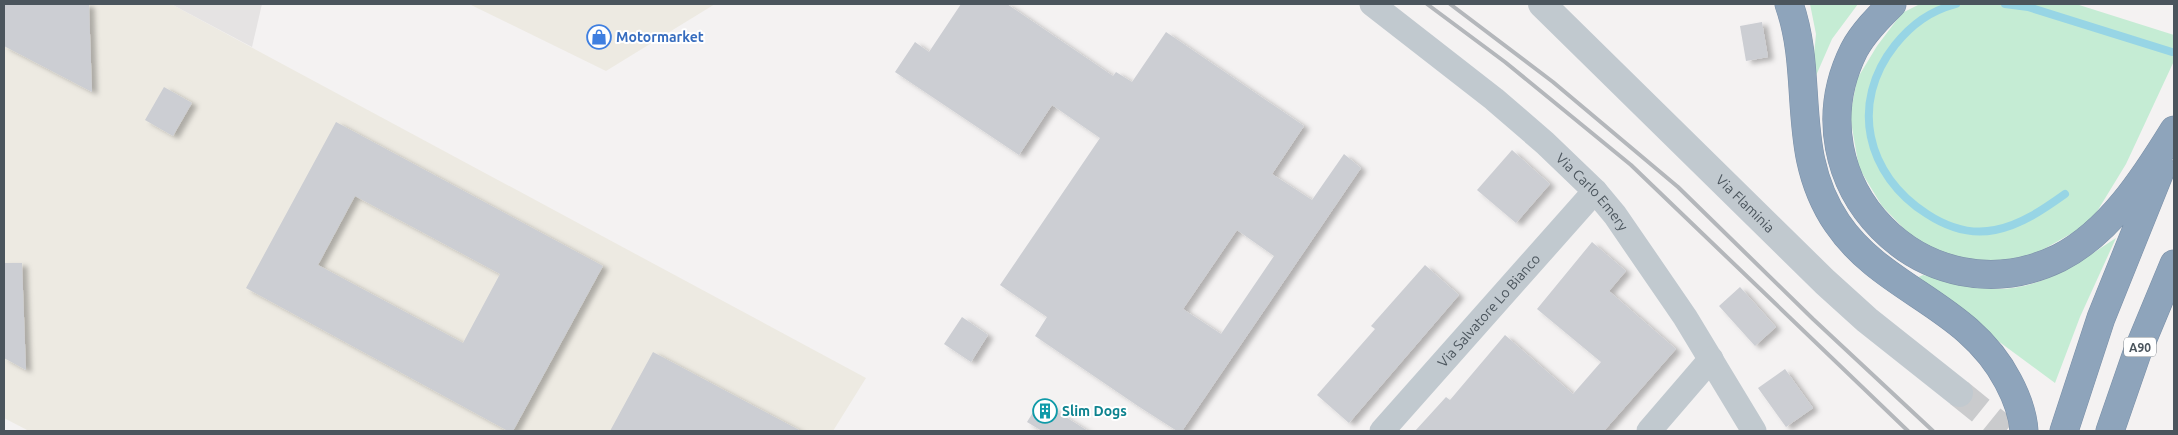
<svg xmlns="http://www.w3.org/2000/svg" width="2178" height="435" viewBox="0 0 2178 435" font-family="Ubuntu,sans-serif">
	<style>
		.commercial { fill: #edeae2 }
		.education { fill: #e5e3e3 }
		.green { fill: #c5ecd4 }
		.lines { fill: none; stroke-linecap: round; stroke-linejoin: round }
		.stream { stroke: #97d5e5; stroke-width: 8 }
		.building { fill: #ccced3; fill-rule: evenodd; filter: url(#shadow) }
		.tertiary-tunnel { stroke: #cacbcd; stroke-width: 28; stroke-dasharray: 28 14; stroke-linecap: butt }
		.motorway-casing { stroke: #7a8fa7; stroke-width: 29 }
		.minor { stroke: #c1c9cf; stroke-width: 25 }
		.tertiary { stroke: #c1c9cf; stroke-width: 28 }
		.motorway { stroke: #8ea4bb; stroke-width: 28 }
		.rail { stroke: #b4b7bb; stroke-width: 4 }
		.labels { text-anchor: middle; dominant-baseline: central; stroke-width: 4; stroke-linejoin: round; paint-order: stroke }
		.shield { fill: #fff; stroke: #81888e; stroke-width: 1 }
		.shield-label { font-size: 12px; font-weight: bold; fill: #4b555d }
		.shop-label { font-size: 14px; font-weight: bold; fill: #366cbe; stroke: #fff; text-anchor: start }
		.street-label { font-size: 14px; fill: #4b555d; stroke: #fff }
		.culture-label { font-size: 14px; font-weight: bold; fill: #0d838f; stroke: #fff; text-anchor: start }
	</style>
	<defs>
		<filter id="shadow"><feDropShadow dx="5.5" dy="3" stdDeviation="2.5" flood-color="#0004"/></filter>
	</defs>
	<rect width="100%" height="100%" fill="#f4f2f2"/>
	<path class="commercial" d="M4 4H171L866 378 833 431H29L4 418Z
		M469 4H715L606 71Z"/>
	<path class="education" d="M171 4H262L252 47Z"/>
	<path class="green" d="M1810 4H1858L1832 39 1811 87 1816 34Z
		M1920 4H2076L2174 35V61L2126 164 2090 223 2037 253 1989 264 1951 258 1913 238 1882 206 1859 168 1850 116 1857 79 1877 46 1902 13Z
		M2116 238 2080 317 2055 383 1914 279 1923 275C1946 280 1971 288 1994 289 2042 290 2078 263 2116 238Z"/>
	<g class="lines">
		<path class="stream" d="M1956 4C1930 11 1912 24 1895 45 1849 103 1866 175 1927 214 1947 227 1971 235 1995 230 2021 225 2044 209 2065 194
			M2005 4 2028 7 2172 52"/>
	</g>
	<path class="building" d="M4 4H89L92 92 4 46Z
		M961 4H1007L1113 76 1116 72 1132 82 1166 32 1304 126 1272 174 1312 200 1344 154 1361 168 1182 431H1177L1138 406 1035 336 1047 317 1000 285 1100 138 1052 105 1019 155 895 72 915 42 929 52ZM1237 230 1274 256 1221 334 1183 309Z
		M1762 22 1768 57 1746 61 1740 26Z
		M164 87 192 103 173 136 145 120Z
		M336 122 603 266 513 431H508L246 288ZM355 196 500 274 463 343 318 265Z
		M1512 150 1550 184 1516 223 1477 190Z
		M1592 242 1626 271 1609 291 1676 349 1604 431H1415L1446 397 1450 400 1505 335 1573 394 1601 362 1537 309Z
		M4 263H22L26 370 4 358Z
		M1425 265 1459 295 1349 423 1317 395 1375 329 1371 326Z
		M1740 287 1776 327 1755 346 1719 306Z
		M962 317 988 335 971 362 944 344Z
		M653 352 801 431H610Z
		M1785 369 1813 408 1786 427 1758 388Z
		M1040 401 1088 431H1042L1027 422Z"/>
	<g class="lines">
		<path class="tertiary-tunnel" d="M1959 393 2006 431"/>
		<g class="motorway-casing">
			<path id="motorway" d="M1789 4C1815 78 1789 152 1837 223 1883 291 1968 304 2008 381 2016 396 2023 414 2024 431
				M1892 4C1878 18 1863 33 1854 50 1788 182 1926 323 2059 258 2110 232 2145 177 2174 130
				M2064 431 2101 318 2161 169
				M2110 431 2137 353 2174 264"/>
		</g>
		<g class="minor">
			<path id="s1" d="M1372 4 1494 99 1545 143 1595 191 1615 215 1685 317 1754 431"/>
			<path id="s2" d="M1382 431 1595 191"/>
			<path d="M1649 431 1711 359"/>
		</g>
		<path class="tertiary" id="s3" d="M1542 4 1825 282 1867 320 1959 393"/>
		<use href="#motorway" class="motorway"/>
		<path class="rail" d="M1427 4 1505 62 1631 165 1908 431
			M1450 4 1553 82 1678 187 1813 319 1933 431"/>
	</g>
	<defs>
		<g id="shop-ring" transform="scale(1.25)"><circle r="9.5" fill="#fff" stroke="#3f7fe0" stroke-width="1.5"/><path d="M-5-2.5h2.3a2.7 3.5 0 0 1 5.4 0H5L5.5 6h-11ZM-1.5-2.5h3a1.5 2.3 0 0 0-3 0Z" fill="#3f7fe0"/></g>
		<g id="building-ring" transform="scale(1.25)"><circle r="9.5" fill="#fff" stroke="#0f9aa8" stroke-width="1.5"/><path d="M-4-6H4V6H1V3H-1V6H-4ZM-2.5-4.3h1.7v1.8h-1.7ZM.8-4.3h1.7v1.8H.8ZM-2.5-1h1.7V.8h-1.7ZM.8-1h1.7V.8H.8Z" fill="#0f9aa8"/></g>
	</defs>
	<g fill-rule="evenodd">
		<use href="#shop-ring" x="599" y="37"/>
		<use href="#building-ring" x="1045" y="411"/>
	</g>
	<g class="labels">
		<rect class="shield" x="2124" y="337.5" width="32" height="19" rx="4"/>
		<g class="shield-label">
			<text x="2140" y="347">A90</text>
		</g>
		<g class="shop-label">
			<text x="616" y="37">Motormarket</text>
		</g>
		<g class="street-label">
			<text stroke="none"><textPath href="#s1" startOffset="290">Via Carlo Emery</textPath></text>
			<text stroke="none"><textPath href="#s3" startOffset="285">Via Flaminia</textPath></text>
			<text stroke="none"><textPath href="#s2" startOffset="161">Via Salvatore Lo Bianco</textPath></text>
		</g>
		<g class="culture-label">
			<text x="1062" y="411">Slim Dogs</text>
		</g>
	</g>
	<rect width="2178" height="435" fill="none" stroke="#4b555d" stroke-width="10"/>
</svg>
